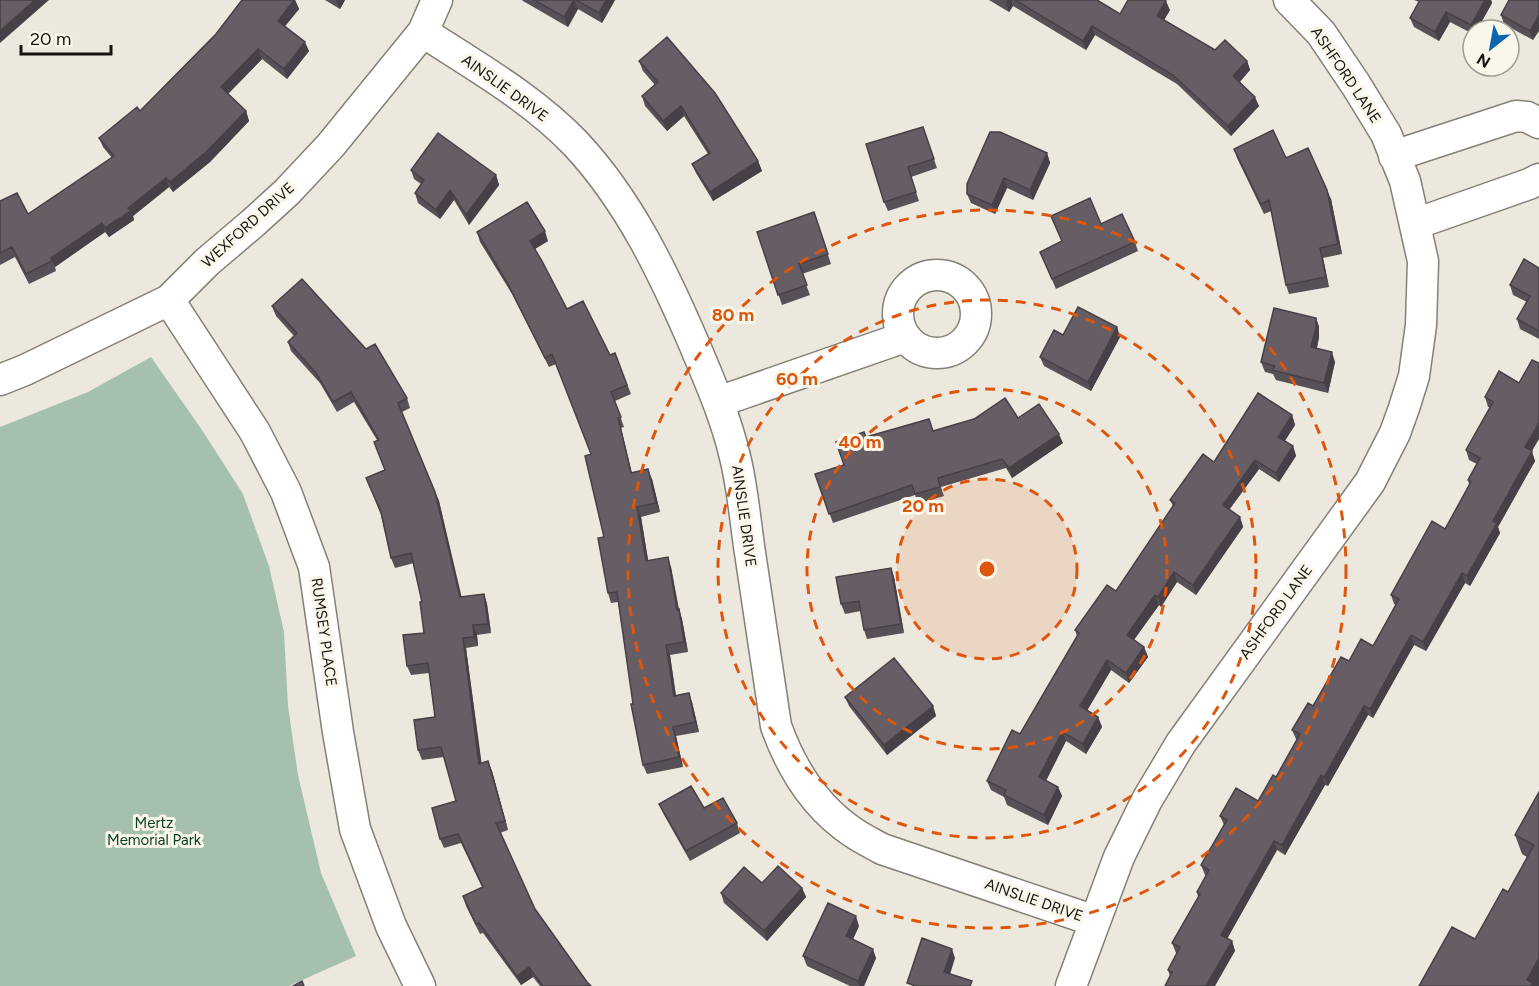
<svg xmlns="http://www.w3.org/2000/svg" width="1539" height="986" viewBox="0 0 1539 986" font-family="Figtree,sans-serif">
	<style>
		.green { fill: #a5c1ad }
		.lines { fill: none; stroke-linecap: round; stroke-linejoin: round }
		.minor-casing { stroke: #848076; stroke-width: 33 }
		.minor { stroke: #fff; stroke-width: 30 }
		.wall { fill: #585057 }
		.shaded-wall { fill: #474147 }
		.building { fill: #665d65; stroke: #474147; stroke-width: 1.5 }
		.ring { fill: none; stroke: #dd560c; stroke-width: 3; stroke-dasharray: 10 8 }
		.labels { text-anchor: middle; dominant-baseline: central; stroke-width: 6; stroke-linejoin: round; paint-order: stroke }
		.street-label { font-size: 15px; fill: #151410; stroke: #faf6ea }
		.park-label { font-size: 15px; fill: #084123; stroke: #faf6ea }
		.centre { fill: #dd560c; stroke: #faf6ea; stroke-width: 3 }
		.ring-label { font-size: 18px; text-anchor: middle; font-weight: bold; fill: #dd560c; stroke: #faf6ea; stroke-width: 6; stroke-linejoin: round; paint-order: stroke }
	</style>
	<rect width="100%" height="100%" fill="#ede8dd"/>
	<path class="green" d="M151 357 202 430 243 494 269 566 284 632 288 706 298 775 321 873 356 956 289 986H0V427L88 392Z"/>
	<g class="lines">
		<g class="minor-casing">
			<path id="minor" d="M423 32C475 66 532 98 576 144 630 202 664 274 695 346 710 382 726 418 735 457 742 484 745 518 749 546 758 606 767 666 776 726 791 768 816 808 854 833 863 839 873 844 882 849L1095 921
				M1394 156 1516 116 1527 117 1539 123
				M1415 224 1529 184 1539 179
				M898 314a39 39 0 1 1 78 0a39 39 0 1 1-78 0Z
				M169 300 255 432 286 492 314 567 338 732 355 829 391 926 420 986
				M0 380 25 370 169 300 207 262 253 223 287 192 331 145 423 32 437 0
				M718 402 905 337
				M1071 986 1119 857 1147 800 1181 743 1370 482 1395 433 1404 408 1414 376 1421 325 1423 261 1405 181 1386 134 1356 85 1321 33 1289 0"/>
		</g>
		<use href="#minor" class="minor"/>
	</g>
	<path class="wall" d="M242 0H295L299 9 285 26 309 51 287 79 262 59 228 94 246 111 249 121 210 162 173 192 169 187 133 216 134 220 109 237 105 232 55 267 56 271 29 284 15 257 0 265V201L28 214 112 158 103 147 99 138 140 111 216 34Z
		M325 0H345L340 9Z
		M522 0H615L602 23 578 9 568 27 523 1Z
		M989 0H1097L1120 14 1170 10 1164 20 1215 50 1247 61 1250 70 1240 82 1259 106 1231 136 1177 84 1095 35 1086 50 1013 6 1009 12Z
		M1414 0H1491L1492 3 1477 30H1473V34L1450 22 1439 41 1414 27 1410 18 1419 2Z
		M1539 0 1533 40 1504 24 1501 15Z
		M639 61 758 161 762 171 713 201 696 173 692 164 708 154 684 116 667 131 645 106 642 96 655 85 643 71Z
		M923 127 937 168 911 177 919 201 888 211 884 202Z
		M1234 149 1286 158 1331 199 1342 254 1323 258 1329 287 1289 294 1286 285 1271 211 1264 214 1237 158Z
		M1047 153 1050 163 1033 200 1007 188 995 214 971 203 967 194Z
		M411 170 496 175 499 185 469 225 454 200 440 219 418 203 415 193 421 184 414 179Z
		M814 212 831 264 802 274 810 295 782 305 757 232Z
		M1051 216 1101 224 1135 242 1138 251 1056 289 1040 252 1062 242Z
		M477 232 548 241 535 249 567 309 610 355 615 353 631 394 615 401 624 427 621 428 632 473 652 479 660 512 641 517 648 561 671 567 679 609 682 619 688 652 670 655 676 695 692 702 699 732 676 736 683 767 647 774 643 765 618 602 611 603 608 593 604 537 591 454 556 364 549 367 512 294 480 242Z
		M1539 268V339L1520 329 1517 319 1527 302 1513 295 1510 285Z
		M272 306 407 398 410 408 402 412 439 501 461 597 484 594 487 604 491 633 477 635 478 646 466 648 481 763 492 771 508 830 500 833 535 909 587 982 591 986H540L533 977 521 985 483 933 480 934 466 906 463 896 482 887 461 843 444 848 440 839 456 801 444 757 422 760 418 750 435 717 429 673 411 675 407 666 424 633 422 602 414 563 395 568 391 558 381 515 366 478 385 470 374 442 377 440 354 402 337 412 320 383 291 351 288 342 294 336 276 316Z
		M1316 318 1319 327V337L1317 348 1335 362 1328 393 1276 380 1273 374 1265 372 1261 362Z
		M1117 327 1120 337 1091 391 1044 366 1040 357Z
		M1499 371 1535 461 1498 527 1500 533 1470 586 1465 583 1426 651 1414 645 1373 718 1368 715 1328 786 1325 785 1285 855 1277 850 1227 939 1232 941 1235 951 1170 976 1168 970 1177 953H1176L1172 943 1198 897 1197 892 1206 876 1205 875 1201 865 1224 825 1220 816 1258 801 1276 777 1297 740 1296 739 1292 730 1349 661 1373 646 1396 605 1394 604 1391 595 1445 529 1469 484 1468 480 1477 464 1469 460 1466 450 1490 407H1488L1485 397Z
		M1292 415 1295 425 1285 441 1293 446 1296 456 1279 482 1259 469 1229 510 1240 517 1243 527 1196 595 1177 582 1161 607 1159 605 1134 640 1144 647 1148 657 1129 683 1111 670 1087 710 1098 717 1102 727 1086 754 1066 741 1046 780 1058 787 1062 796 1048 825 1007 805 1004 797 991 790 987 781 1020 734 1077 636 1075 630 1116 591 1173 506 1170 500 1214 462Z
		M1018 418 1063 443 1012 478 1006 468 941 487 944 496 918 504 915 495 833 523 815 474 844 465 866 437 934 431Z
		M891 568 894 577 904 633 867 639 864 630 861 611 845 614 841 604Z
		M845 697 933 706 936 716 887 755 849 706Z
		M1539 792V986L1475 939 1508 892 1527 857 1522 854 1515 835Z
		M659 804 704 808 737 823 740 833 690 861 663 813Z
		M802 888 806 897 767 941 724 903 721 893Z
		M859 926 853 939 876 958 864 986H850L807 966 803 956Z"/>
	<path class="shaded-wall" d="M35 0H49L0 43V31Z
		M294 0H295L299 9 282 30 278 21Z
		M336 0H345L340 9Z
		M574 0 578 9 568 27 564 17Z
		M606 0H615L602 23 599 13Z
		M1007 0H1011L1013 6 1009 12 1006 3Z
		M1485 0H1491L1492 3 1477 30H1473V31L1471 25Z
		M1166 1 1170 10 1161 25 1157 16Z
		M1446 12 1450 22 1439 41 1435 32Z
		M1539 15V31L1533 40 1530 31Z
		M1092 26 1095 35 1086 50 1083 41Z
		M305 42 309 51 287 79 284 69Z
		M258 49 262 59 225 97 221 87Z
		M1247 61 1250 70 1236 85 1233 76Z
		M1255 97 1259 106 1231 136 1228 126Z
		M681 106 684 116 667 131 663 121Z
		M246 111 249 121 210 162 173 192 170 182Z
		M1047 153 1050 163 1033 200 1030 190Z
		M758 161 762 171 713 201 710 192Z
		M496 175 499 185 469 225 466 215Z
		M166 178 169 187 133 216 134 220 109 237 105 228Z
		M1004 178 1007 188 995 214 992 205Z
		M450 190 454 200 440 219 436 210Z
		M1327 190 1331 199 1342 254 1338 244Z
		M102 223 105 232 55 267 51 258Z
		M545 231 548 241 533 250 530 241Z
		M1320 248 1323 258 1329 287 1326 277Z
		M1316 318 1319 327V337L1315 357 1311 347Z
		M1117 327 1120 337 1091 391 1088 382Z
		M1332 352 1335 362 1328 393 1324 383Z
		M1292 415 1295 425 1281 446 1278 437Z
		M618 418 621 428 634 483 631 473Z
		M1539 423V439L1532 451 1535 461 1498 527 1500 533 1470 586 1467 576 1525 447Z
		M1059 434 1063 443 1012 478 1009 468Z
		M1293 446 1296 456 1279 482 1276 473Z
		M1255 460 1259 469 1226 514 1223 505Z
		M648 469 652 479 660 512 656 503Z
		M435 492 439 501 464 607 460 597Z
		M637 507 641 517 650 571 646 561Z
		M1240 517 1243 527 1196 595 1193 585Z
		M668 557 671 567 680 619 677 610Z
		M891 568 894 577 904 633 901 624Z
		M1174 572 1177 582 1161 607 1158 597Z
		M1462 573 1465 583 1426 651 1423 642Z
		M484 594 487 604 491 633 488 624Z
		M1155 595 1159 605 1130 645 1127 635Z
		M679 609 682 619 688 652 684 642Z
		M473 625 477 635 478 646 474 637Z
		M1411 635 1414 645 1373 718 1370 709Z
		M463 638 466 648 483 773 479 764Z
		M666 645 670 655 677 705 674 696Z
		M1144 647 1148 657 1129 683 1126 673Z
		M1107 660 1111 670 1084 716 1080 706Z
		M689 693 692 702 699 732 695 722Z
		M933 706 936 716 887 755 884 745Z
		M1364 706 1368 715 1328 786 1324 777Z
		M1098 717 1102 727 1086 754 1083 744Z
		M673 727 676 736 683 767 679 757Z
		M1062 732 1066 741 1043 787 1039 777Z
		M488 761 492 771 508 830 505 821Z
		M1321 775 1325 785 1285 855 1282 845Z
		M1058 787 1062 796 1048 825 1044 815Z
		M1274 841 1277 850 1224 944 1221 935Z
		M802 888 806 897 767 941 764 931Z
		M856 916 859 926 850 946 846 936Z
		M1232 941 1235 951 1215 986H1206Z
		M873 949 876 958 864 986H859L858 981Z
		M952 949 955 958 948 981 944 972Z
		M1539 958V986H1529L1527 980Z
		M529 967 533 977 521 985 517 976Z"/>
	<path class="building" d="M0 0H35L0 31Z
		M242 0H294L278 21 305 42 284 69 258 49 221 87 246 111 206 152 170 182 166 178 128 208 131 211 105 228 102 223 51 258 52 261 26 274 12 247 0 253V201L17 193 28 214 114 156 99 138 137 107 140 111 216 34Z
		M534 0H574L564 17Z
		M576 0H606L599 13Z
		M1015 0H1097L1120 14 1128 0H1165L1166 1 1157 16 1215 50 1225 40 1247 61 1233 76 1255 97 1228 126 1173 75 1092 26 1083 41Z
		M1420 0H1485L1471 25 1446 12 1435 32 1410 18Z
		M1509 0H1539V15L1530 31 1501 15Z
		M667 37 715 93 758 161 710 192 692 164 710 153 681 106 663 121 642 96 658 82 639 61Z
		M923 127 934 159 908 167 916 192 884 202 866 144Z
		M1273 130 1286 158 1308 148 1327 190 1338 244 1320 248 1326 277 1286 285 1269 200 1261 204 1234 149Z
		M990 132H1000L1047 153 1030 190 1004 178 992 205 967 194V184Z
		M438 133 496 175 466 215 450 190 436 210 415 193 424 180 411 170Z
		M1090 198 1101 224 1122 214 1135 242 1052 279 1040 252 1062 241 1051 216Z
		M527 202 545 231 530 241 542 261 567 309 583 301 610 355 615 353 627 385 611 392 621 417 618 418 631 473 648 469 656 503 637 507 646 561 668 557 677 610 679 609 684 642 666 645 674 696 689 693 695 722 673 727 679 757 643 765 631 704H633L617 592 608 593 598 538 604 537 585 456 591 454 552 354 545 358 508 284 477 232Z
		M814 212 828 254 799 264 807 285 778 295 757 232Z
		M1524 259 1539 268V331L1517 319 1530 296 1510 285Z
		M302 279 366 349 375 344 407 398 398 403 435 492 460 597 484 594 488 624 473 625 474 637 463 638 479 764 488 761 505 821 496 823 535 909 587 982 591 986H543L529 967 517 976 479 923 476 924 463 896 483 887 458 834 440 839 432 808 456 801 441 747 418 750 414 720 435 717 428 663 407 666 403 635 424 633 420 602H422L411 553 391 558 381 512 366 478 385 470 374 442 379 440 351 392 333 402 316 373 288 342 297 333 272 306Z
		M1078 307 1117 327 1088 382 1040 357 1054 330 1063 335Z
		M1274 308 1316 318V328L1311 347 1332 352 1324 383 1272 370 1275 366 1261 362Z
		M1532 360 1539 363V423L1525 447 1532 451 1493 521 1497 523 1467 576 1462 573 1423 642 1411 635 1370 709 1364 706 1324 777 1321 775 1282 845 1274 841 1221 935 1232 941 1206 986H1165L1172 972 1168 970 1180 947 1172 943 1200 894 1197 892 1209 870 1201 865 1227 820 1220 816 1236 788 1258 801 1273 775 1276 777 1300 734 1292 730 1308 703 1313 706 1341 657 1349 661 1361 639 1373 646 1399 599 1391 595 1432 521 1445 529 1471 482 1468 480 1480 458 1466 450 1493 402 1485 397 1499 371 1519 383Z
		M1258 393 1292 415 1278 437 1293 446 1276 473 1255 460 1223 505 1240 517 1193 585 1174 572 1158 597 1155 595 1127 635 1144 647 1126 673 1107 660 1080 706 1098 717 1083 744 1062 732 1039 777 1058 787 1044 815 1004 795 1006 790 987 781 1012 730 1020 734 1079 633 1075 630 1107 585 1116 591 1175 503 1170 500 1203 454 1214 462Z
		M1005 398 1018 418 1039 404 1059 434 1009 468 1002 459 938 478 940 487 915 494 912 485 829 514 815 474 844 465 836 442 864 432 866 437 929 419 933 431 974 419Z
		M891 568 901 624 864 630 859 601 841 604 836 577Z
		M894 658 933 706 884 745 845 697Z
		M691 786 704 808 723 798 737 823 686 851 659 804Z
		M1539 792V958L1527 980 1533 983 1531 986H1419L1452 927 1475 939 1503 889 1508 892 1534 845 1515 835Z
		M778 866 802 888 764 931 721 893 744 867 762 883Z
		M828 903 856 916 846 936 873 949 858 981 803 956Z
		M922 938 952 949 944 972 972 981 970 986H913V985L907 983Z
		M302 981 304 986H293Z"/>
	<circle cx="987" cy="569" r="90" fill="#dd560c" fill-opacity=".12"/>
	<g class="ring">
		<circle cx="987" cy="569" r="90"/>
		<circle cx="987" cy="569" r="180"/>
		<circle cx="987" cy="569" r="269"/>
		<circle cx="987" cy="569" r="359"/>
	</g>
	<g class="labels">
		<g class="street-label">
			<text transform="translate(1346 75) rotate(56)">ASHFORD LANE</text>
			<text transform="translate(505 88) rotate(36)">AINSLIE DRIVE</text>
			<text transform="translate(248 225) rotate(-42)">WEXFORD DRIVE</text>
			<text transform="translate(744 516) rotate(82)">AINSLIE DRIVE</text>
			<text transform="translate(1276 612) rotate(-54)">ASHFORD LANE</text>
			<text transform="translate(324 632) rotate(82)">RUMSEY PLACE</text>
			<text transform="translate(1034 900) rotate(19)">AINSLIE DRIVE</text>
		</g>
		<g class="park-label">
			<text x="154" y="823">Mertz<tspan x="154" dy="17">Memorial Park</tspan></text>
		</g>
	</g>
	<circle cx="987" cy="569" r="9" class="centre"/>
	<g class="ring-label">
		<text x="733" y="321">80 m</text>
		<text x="797" y="385">60 m</text>
		<text x="860" y="448">40 m</text>
		<text x="923" y="512">20 m</text>
	</g>
	<g transform="translate(1491 48) rotate(211)"><circle r="28" fill="#faf6ea" stroke="#9e9c93" stroke-width="1.5"/>
	<path d="M0-4.5L10 22L0 15L-10 22Z" fill="#0d65b2"/>
	<text y="-9" font-size="16" font-weight="bold" text-anchor="middle" fill="#151410">N</text>
	</g>
	<path d="M21 45v9h90v-9" fill="none" stroke="#151410" stroke-width="3"/>
	<text x="30" y="45" font-size="18" fill="#151410" stroke="#faf6ea" stroke-width="4.5" paint-order="stroke">20 m</text>
</svg>
